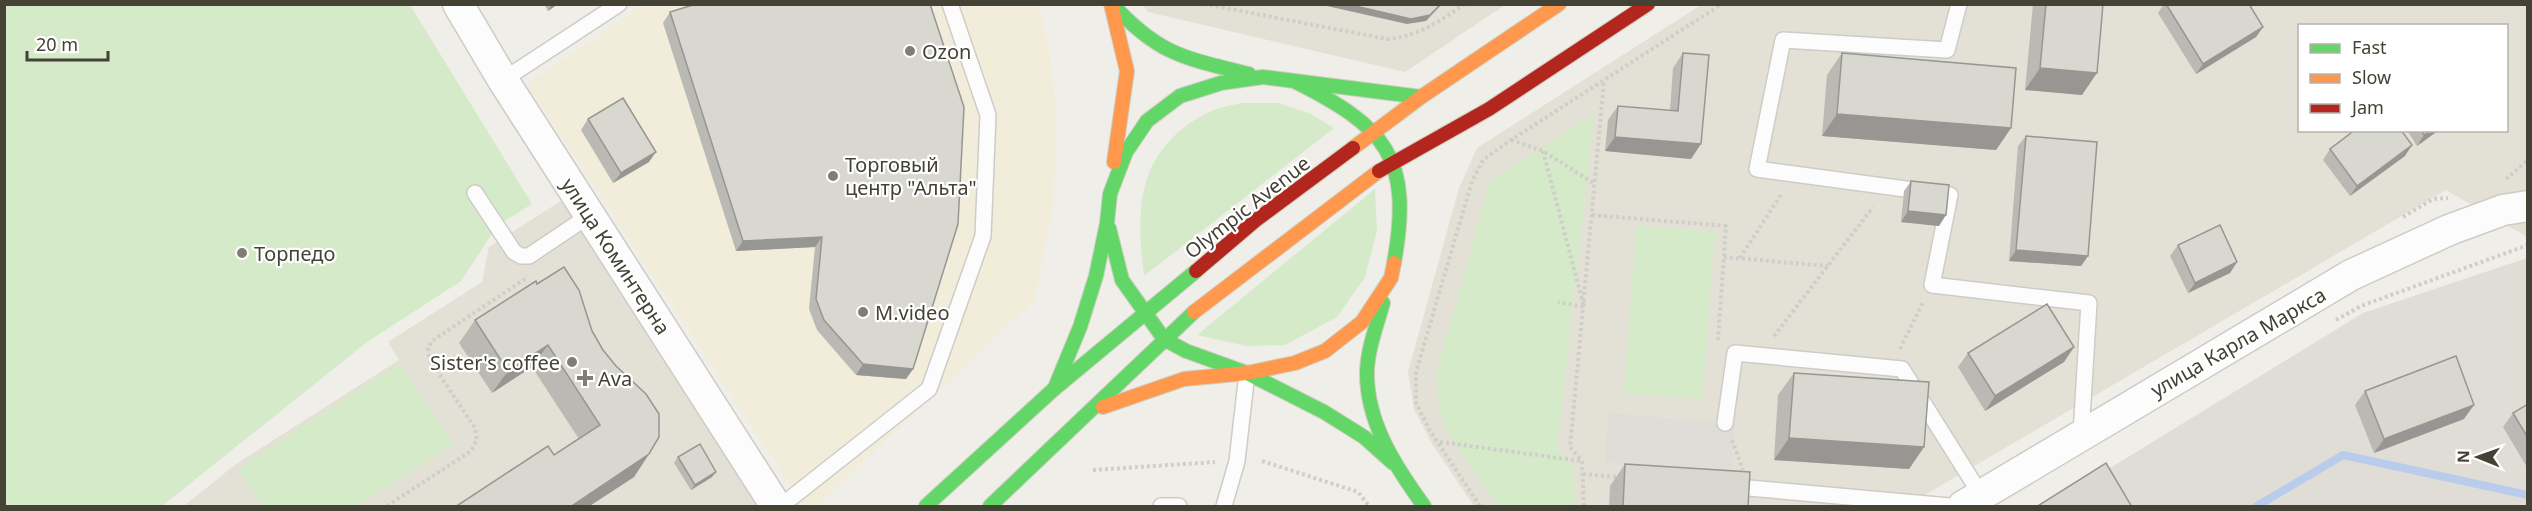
<svg xmlns="http://www.w3.org/2000/svg" width="2532" height="511" viewBox="0 0 2532 511" font-family="'Noto Sans',sans-serif">
	<style>
		.residential { fill: #e3e1d5; fill-rule: evenodd }
		.commercial { fill: #f2eddb }
		.industrial { fill: #dfddd6 }
		.green { fill: #d5eac8 }
		.parking { fill: #deddd8 }
		.lines { fill: none; stroke-linecap: round; stroke-linejoin: round }
		.stream { stroke: #b9ccec; stroke-width: 8 }
		.lane-casing { stroke: #cdccc6; stroke-width: 18 }
		.street-casing { stroke: #cdccc6; stroke-width: 33 }
		.fast-casing { stroke: #cfcec1; stroke-width: 16 }
		.slow-casing { stroke: #cfcec1; stroke-width: 16 }
		.jam-casing { stroke: #cfcec1; stroke-width: 16 }
		.path { stroke: #d0ceca; stroke-width: 4; stroke-dasharray: 3 3; stroke-linecap: butt }
		.lane { stroke: #fdfcfc; stroke-width: 15 }
		.street { stroke: #fdfcfc; stroke-width: 30 }
		.fast { stroke: #63d668; stroke-width: 14 }
		.slow { stroke: #ff974d; stroke-width: 14 }
		.jam { stroke: #b3261e; stroke-width: 14 }
		.wall { fill: #bab9b3 }
		.shaded-wall { fill: #979692 }
		.building { fill: #d8d7d0; stroke: #979692; stroke-width: 1.5 }
		.poi-dot { fill: #807e74; stroke: #fff; stroke-width: 2 }
		.labels { text-anchor: middle; dominant-baseline: central; stroke-width: 4.5; stroke-linejoin: round; paint-order: stroke }
		.poi-label { font-size: 20px; fill: #444135; stroke: #fff; text-anchor: start }
		.street-label { font-size: 20px; fill: #444135; stroke: #fff }
	</style>
	<rect width="100%" height="100%" fill="#efeee8"/>
	<path class="residential" d="M1143 5H1505L1405 72 1148 12Z
		M1701 5H2527V237L2446 190 1906 506H1474L1432 444 1414 409 1408 372 1459 188 1477 148ZM2300 26H2506V130H2300Z
		M564 199 760 506H184L236 464 399 360 388 342 482 282 489 247Z"/>
	<path class="commercial" d="M643 5H1038L1048 41 1055 99 1056 152 1053 206 1034 301 817 506H804L527 84Z"/>
	<path class="industrial" d="M2527 258V506H2048L2363 313Z"/>
	<path class="green" d="M4 5H410L532 204 497 226 461 281 367 342 162 506H5Z
		M1241 103H1278L1311 114 1334 128 1144 276C1136 210 1136 154 1201 116 1213 109 1228 106 1241 103Z
		M1594 114 1557 449 1574 468 1575 506H1498L1452 440 1440 411 1436 375 1490 182Z
		M1375 189 1377 231 1365 277 1337 317 1285 345 1246 346 1197 335Z
		M1636 226 1715 232 1702 399 1624 393Z
		M399 363 453 444 358 506H263L238 469Z"/>
	<path class="parking" d="M1608 413 1735 424 1731 474 1605 462Z"/>
	<g class="lines">
		<path class="stream" d="M2257 506 2343 455 2528 495"/>
		<g class="lane-casing">
			<path id="lane" d="M1959 4 1947 50 1783 40 1757 169 1950 195 1932 285 2089 303 2081 434
				M503 80 619 4
				M475 193 514 252 521 256H529L590 215
				M1725 423 1735 353 1902 369 1981 495
				M1749 488 1950 506
				M781 506 929 389 983 236 988 115 950 4
				M1161 506H1179
				M1224 506 1237 461 1247 373"/>
		</g>
		<g class="street-casing">
			<path id="street" d="M458 4 503 80 776 506
				M1963 506 2351 275 2449 230 2503 210 2528 206"/>
		</g>
		<g class="fast-casing">
			<path id="fast" d="M1112 4C1159 55 1184 58 1249 74
				M1294 81C1386 127 1413 157 1394 263
				M1109 228 1122 280 1164 339 1186 351 1247 373 1324 412 1364 437 1393 463
				M1383 303C1377 325 1368 347 1367 371 1366 422 1395 466 1424 506
				M1056 385 1080 327 1096 276 1107 223 1110 194 1126 152 1147 121 1180 96 1221 83 1263 77 1421 97
				M926 506 1054 389 1196 271
				M990 506 1194 312"/>
		</g>
		<g class="slow-casing">
			<path id="slow" d="M1111 4 1127 71 1114 162
				M1353 148 1421 97 1559 4
				M1194 312 1379 171
				M1103 407 1184 379 1247 373 1295 363 1325 351 1362 322 1391 278 1394 263"/>
		</g>
		<g class="jam-casing">
			<path id="jam" d="M1379 171 1489 109 1648 4
				M1196 271 1256 220 1353 148"/>
		</g>
		<path class="path" d="M1204 4 1387 39C1417 37 1440 21 1465 4
			M1511 140 1543 151 1595 184
			M1543 151 1584 307 1558 302
			M2506 179 2528 160
			M1592 215 1726 226 1718 340
			M2403 217 2433 199 2448 198
			M1724 257 1828 266
			M1740 258 1782 193
			M2336 320 2361 306 2528 245
			M1774 336 1873 207
			M1900 349 1923 302
			M1732 440 1743 470
			M1440 442 1581 461
			M1262 461 1358 492 1369 506
			M1093 470 1215 462
			M1583 474 1620 477
			M387 506 471 451 477 440 475 428 429 359 428 349 432 341 528 277
			M1480 506 1430 431 1416 403V372L1472 181 1483 160 1511 140 1722 4
			M1584 506 1582 461 1570 447 1604 81"/>
		<use href="#lane" class="lane"/>
		<use href="#street" class="street"/>
		<use href="#fast" class="fast"/>
		<use href="#slow" class="slow"/>
		<use href="#jam" class="jam"/>
	</g>
	<path class="wall" d="M544 4H558L548 11Z
		M2033 4H2103L2082 95 2025 90Z
		M2164 4H2249L2263 27 2256 37 2196 74 2158 13Z
		M670 12 913 369 906 379 856 375 817 330 809 309 815 247 736 251 663 23Z
		M1683 53 1691 159 1605 151 1608 120 1618 106 1670 111 1673 68Z
		M1842 53 2011 128 1996 150 1822 136 1827 75Z
		M588 119 649 162 613 183 581 130Z
		M2407 130H2439L2417 146Z
		M2026 136 2088 256 2081 266 2009 261 2018 146Z
		M2330 149 2405 156 2350 196 2323 160Z
		M1911 181 1939 226 1901 222 1904 191Z
		M2178 245 2237 262 2230 273 2188 293 2170 256Z
		M537 284 592 331 649 454 634 477 588 507H455L554 455 579 439 532 367 492 393 459 343 475 320Z
		M2074 347 2064 362 1985 411 1958 367 1968 353Z
		M1794 373 1924 447 1909 469 1774 460 1778 395Z
		M2365 391 2464 419 2374 453 2355 405Z
		M2528 404V469L2503 427 2513 413Z
		M678 457 712 477 691 490 674 463Z
		M1625 464 1748 507H1609L1610 486Z"/>
	<path class="shaded-wall" d="M552 4H558L548 11Z
		M1318 4H1442L1426 21 1407 24Z
		M2263 27 2256 37 2196 74 2203 64Z
		M2040 68 2097 73 2082 95 2025 90Z
		M1837 114 2011 128 1996 150 1822 136Z
		M2431 130H2439L2417 146 2424 135Z
		M1615 137 1701 144 1691 159 1605 151Z
		M2412 145 2405 156 2350 196 2357 186Z
		M656 152 649 162 613 183 621 173Z
		M1908 211 1946 215 1939 226 1901 222Z
		M822 237 815 247 736 251 743 241Z
		M2016 250 2088 256 2081 266 2009 261Z
		M2237 262 2230 273 2188 293 2195 283Z
		M548 345 532 367 492 393 508 371Z
		M2074 347 2064 362 1985 411 1995 396Z
		M863 364 913 369 906 379 856 375Z
		M2474 405 2464 419 2374 453 2384 439Z
		M1789 438 1924 447 1909 469 1774 460Z
		M649 454 634 477 588 507H570Z
		M716 472 712 477 691 490 695 485Z"/>
	<path class="building" d="M696 4H930L964 107 958 224 913 369 863 364 824 320 816 299 822 237 743 241 670 12Z
		M1347 4H1441L1430 15 1411 19Z
		M2046 4H2103L2097 73 2040 68Z
		M2166 4H2249L2263 27 2203 64Z
		M1683 53 1709 55 1701 144 1615 137 1618 106 1678 111Z
		M1842 53 2016 68 2011 128 1837 114Z
		M623 98 656 152 621 173 588 119Z
		M2355 130H2401L2412 145 2357 186 2330 149Z
		M2421 130H2431L2424 135Z
		M2026 136 2097 142 2088 256 2016 250Z
		M1911 181 1949 185 1946 215 1908 211Z
		M2220 225 2237 262 2195 283 2178 245Z
		M564 267 579 290 592 331 603 350 616 366 646 394 659 414V437L649 454 570 507H455L548 446 554 455 600 425 548 345 508 371 475 320 536 281 537 284Z
		M2047 304 2074 347 1995 396 1968 353Z
		M2456 356 2474 405 2384 439 2365 391Z
		M1794 373 1929 382 1924 447 1789 438Z
		M2528 404V438L2513 413Z
		M700 444 716 472 695 485 678 457Z
		M2106 463 2132 507H2036Z
		M1625 464 1750 472 1748 507H1623Z"/>
	<g class="poi-dot">
		<circle cx="910" cy="51" r="6"/>
		<circle cx="833" cy="176" r="6"/>
		<circle cx="242" cy="253" r="6"/>
		<circle cx="863" cy="312" r="6"/>
		<circle cx="572" cy="362" r="6"/>
		<path d="M582 369h6v6h6v6h-6v6h-6v-6h-6v-6h6z"/>
	</g>
	<g class="labels">
		<g class="poi-label">
			<text x="922" y="51">Ozon</text>
			<text x="845" y="164">Торговый<tspan x="845" dy="23">центр "Альта"</tspan></text>
			<text x="254" y="253">Торпедо</text>
			<text x="875" y="312">M.video</text>
			<text x="560" y="362" text-anchor="end">Sister's coffee</text>
			<text x="598" y="378">Ava</text>
		</g>
		<g class="street-label">
			<text transform="translate(1247 207) rotate(-38)">Olympic Avenue</text>
			<text transform="translate(616 256) rotate(57)">улица Коминтерна</text>
			<text transform="translate(2238 342) rotate(-30)">улица Карла Маркса</text>
		</g>
	</g>
	<rect width="2532" height="511" fill="none" stroke="#444135" stroke-width="12"/>
	<rect x="2298" y="24" width="210" height="108" fill="#ffffff" stroke="#b4b3ae" stroke-width="1.5"/>
	<rect x="2310" y="44" width="30" height="9" fill="#63d668" stroke="#b4b3ae" stroke-width="1.5"/>
	<text x="2352" y="54" font-size="18" fill="#444135">Fast</text>
	<rect x="2310" y="74" width="30" height="9" fill="#ff974d" stroke="#b4b3ae" stroke-width="1.5"/>
	<text x="2352" y="84" font-size="18" fill="#444135">Slow</text>
	<rect x="2310" y="104" width="30" height="9" fill="#b3261e" stroke="#b4b3ae" stroke-width="1.5"/>
	<text x="2352" y="114" font-size="18" fill="#444135">Jam</text>
	<g transform="translate(2478 457) rotate(271)" stroke="#ffffff" stroke-width="4.5" paint-order="stroke">
	<path d="M0-4.5L10 22L0 15L-10 22Z" fill="#444135"/>
	<text y="-9" font-size="16" font-weight="bold" text-anchor="middle" fill="#444135">N</text>
	</g>
	<path d="M27 51v9h81v-9" fill="none" stroke="#444135" stroke-width="3"/>
	<text x="36" y="51" font-size="18" fill="#444135" stroke="#ffffff" stroke-width="4.5" paint-order="stroke">20 m</text>
</svg>
